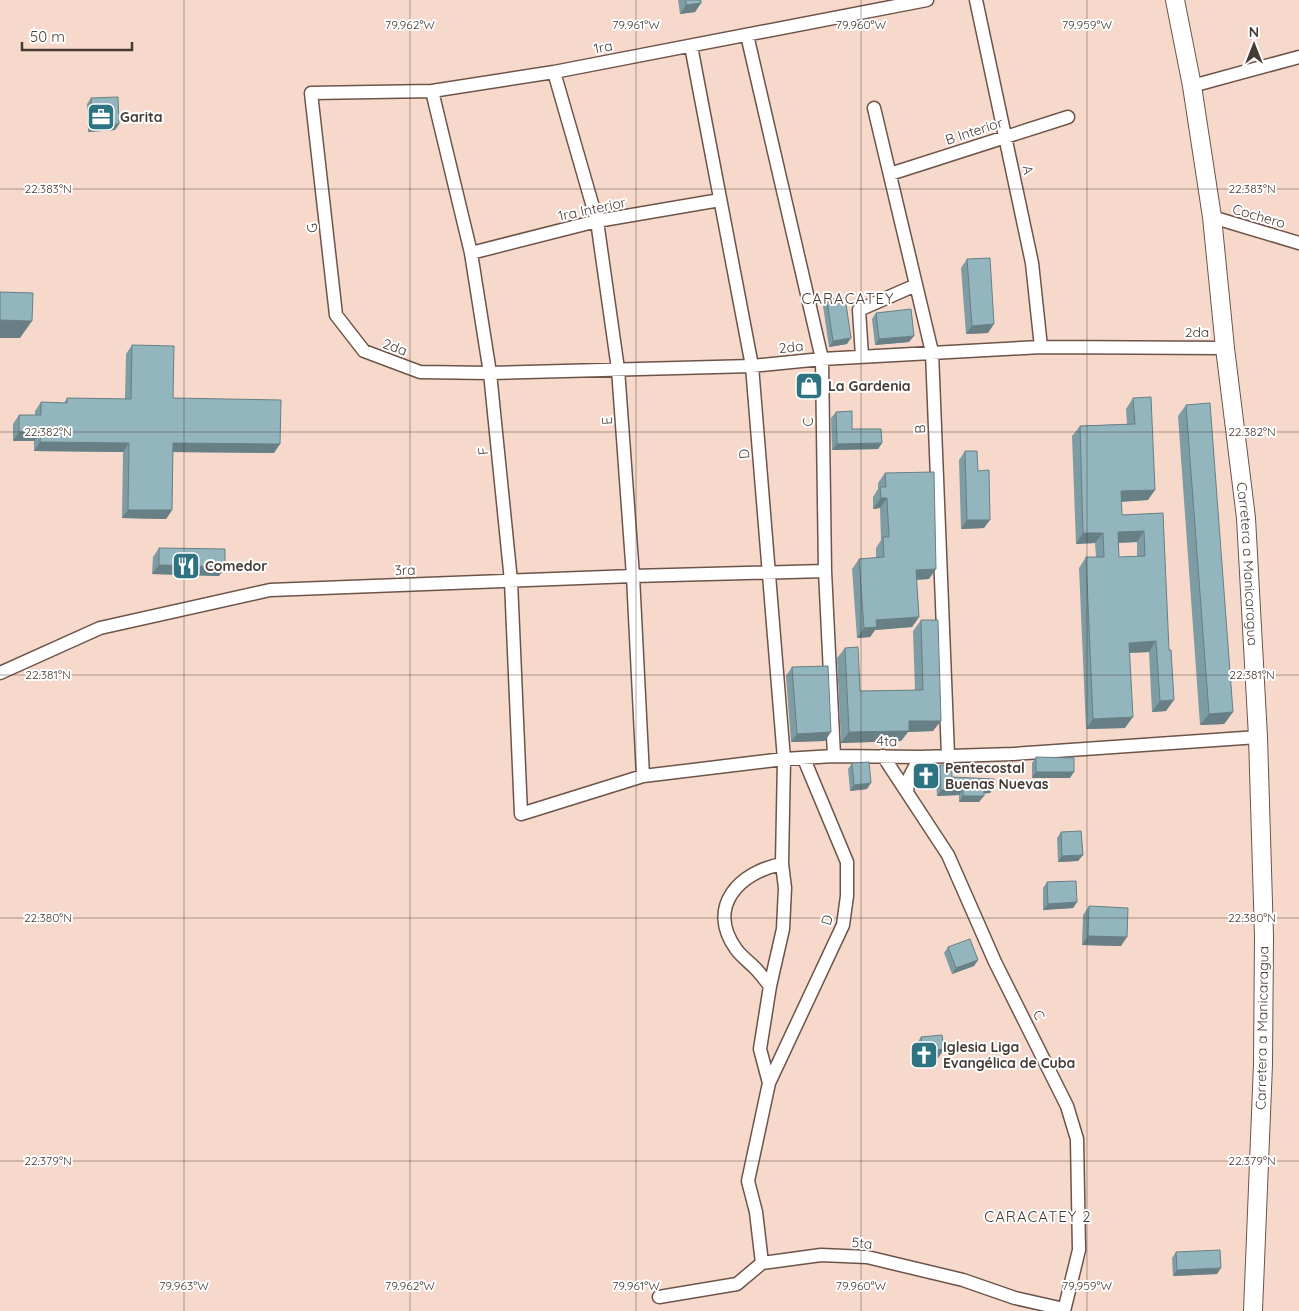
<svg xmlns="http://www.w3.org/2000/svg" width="1299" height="1311" viewBox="0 0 1299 1311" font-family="Quicksand,sans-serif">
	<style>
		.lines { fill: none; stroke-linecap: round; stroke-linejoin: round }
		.minor-casing { stroke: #6d5449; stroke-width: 15 }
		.secondary-casing { stroke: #6d5449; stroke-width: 20 }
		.minor { stroke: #fff; stroke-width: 12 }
		.secondary { stroke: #fff; stroke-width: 18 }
		.wall { fill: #7e9ca3; fill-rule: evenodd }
		.shaded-wall { fill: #677f85 }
		.building { fill: #93b5be; stroke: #677f85; fill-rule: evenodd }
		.ticks { fill: none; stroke: #463a35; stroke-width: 1; stroke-opacity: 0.45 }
		.labels { text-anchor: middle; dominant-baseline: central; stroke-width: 4; stroke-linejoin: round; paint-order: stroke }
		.street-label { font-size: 14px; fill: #463a35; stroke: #fff }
		.poi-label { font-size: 14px; font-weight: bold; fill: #463a35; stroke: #fff; text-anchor: start }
		.neighbourhood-label { font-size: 15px; letter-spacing: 1px; fill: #463a35; stroke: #fff }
		.ticks-label { font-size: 12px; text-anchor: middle; fill: #463a35; stroke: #fff; stroke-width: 4; stroke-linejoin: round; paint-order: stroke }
	</style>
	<rect width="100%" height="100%" fill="#f7d9cb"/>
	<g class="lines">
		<g class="minor-casing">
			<path id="minor" d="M927 0 554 72 432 91 311 93 336 315 364 351 420 372 490 373 752 366 822 359 1041 347 1225 348
				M976 0 1032 263 1041 347
				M747 35 822 359 825 571 834 756
				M691 46 752 366 784 759 782 864 785 888 783 929 770 986 760 1049 769 1083
				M554 72 597 221 618 369 633 576 643 776
				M1192 86 1299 57
				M432 91 471 253 490 373 511 581 521 814 643 776 784 759 834 756 920 757 1013 754 1258 737
				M874 108 932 352 948 755
				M890 174 1068 117
				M1212 217 1299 243
				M471 253 597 221 720 200
				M862 356 859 310 916 285
				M0 673 100 628 270 590 633 576 825 571
				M883 756 948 855 995 962 1067 1106 1077 1139 1079 1250 1064 1311
				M907 791 909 778 920 757
				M770 986C765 980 761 974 755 968 749 962 741 956 736 949 706 907 739 872 782 864
				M762 1263 756 1212 748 1181 769 1083 843 925 847 896V862L804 759
				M659 1297 737 1284 762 1263 821 1255 867 1257 963 1280 1015 1298 1064 1309"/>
		</g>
		<g class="secondary-casing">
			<g id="secondary">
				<path id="s1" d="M1175 0 1192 86 1212 217 1225 348 1246 518 1258 737 1264 936 1263 1064 1253 1311"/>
			</g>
		</g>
		<use href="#minor" class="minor"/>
		<use href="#secondary" class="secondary"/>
	</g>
	<path class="wall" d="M678 0H701V3L695 12 680 14Z
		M91 98 119 124 115 130 88 132 87 104Z
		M967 259 988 333 966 334 961 268Z
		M827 300 847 344 829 347 823 306Z
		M876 313 909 342 875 345 872 319Z
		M132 345 173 398 274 453 173 452 172 510 166 519 122 518 123 452 34 451V441H13V424L19 415H35V411L41 402 64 403 67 398 125 399 126 354Z
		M1133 398 1148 500 1121 502 1122 515 1163 513 1166 711 1152 712 1149 652 1130 653 1125 728 1086 729 1079 568 1086 557H1096L1095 543 1076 544 1072 436 1080 426 1127 424 1126 409ZM1137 542V556L1119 557 1118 543Z
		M1186 405 1233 712 1224 724 1200 725 1178 416Z
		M836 412 852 429 882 443 878 449 832 450 831 418Z
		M965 451 978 471 984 528 961 529 959 460Z
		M885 473 929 579 916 580 919 617 912 627 875 630 870 637 857 638 852 569 859 559 876 558V548L881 540 880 508 873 509V497L878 489V483Z
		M159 548 225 567 219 576 152 574 153 557Z
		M921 620 933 731 908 732 901 741 841 743 837 658 845 648 860 691 915 690 913 631Z
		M792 667 825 741 791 742 786 676Z
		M1036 757 1070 778H1032V763Z
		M852 763 867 789 850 791 848 769Z
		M940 765 952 777 994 787 990 793H984L979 802H959V795L937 796 936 780 935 782 918 783V779L924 768 937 770Z
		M1061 832 1083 855 1078 861 1058 862 1057 838Z
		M1047 882 1077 902 1073 908 1043 910V888Z
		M1089 906 1121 946 1082 945 1083 915Z
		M948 947 978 960 974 966 952 974 944 953Z
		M921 1037 944 1049 936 1061 915 1063 913 1049Z
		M1176 1252 1217 1274 1173 1276 1172 1258Z"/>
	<path class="shaded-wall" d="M701 3 695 12 680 14 686 5Z
		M119 124 115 130 88 132 92 126Z
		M0 320 32 321 20 338H0Z
		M994 324 988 333 966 334 972 326Z
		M914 336 909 342 875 345 879 339Z
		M851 338 847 344 829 347 833 341Z
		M19 432H41L34 441H13Z
		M40 442 129 443 123 452 34 451Z
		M173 443 280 444 274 453 167 452Z
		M882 443 878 449 832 450 837 444Z
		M1155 490 1148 500 1113 502 1121 491Z
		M881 498H887L880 508 873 509Z
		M128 510H172L166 519 122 518Z
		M967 520H990L984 528 961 529Z
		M1144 531 1137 542 1110 543 1118 532Z
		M1083 533H1103L1095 543 1076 544Z
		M159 565 225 567 219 576 152 574Z
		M936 569 929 579 909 580 916 570Z
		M919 617 912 627 875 630 870 637 857 638 864 628 876 620Z
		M1156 641 1149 652 1122 653 1129 643Z
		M1174 700 1166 711 1152 712 1160 701Z
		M1233 712 1224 724 1200 725 1209 714Z
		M1133 717 1125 728 1086 729 1093 719Z
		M909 721H941L933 731 908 732 901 741 841 743 849 732Z
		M831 732 825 741 791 742 797 734Z
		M1036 772H1074L1070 778H1032Z
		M937 779 935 782 918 783 920 780Z
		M871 783 867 789 850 791 854 785Z
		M994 787 990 793 980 794 984 788Z
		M963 789 959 795 937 796 941 790Z
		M963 796H984L979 802H959Z
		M1083 855 1078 861 1058 862 1062 856Z
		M1077 902 1073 908 1043 910 1048 904Z
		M1088 936 1127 937 1121 946 1082 945Z
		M978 960 974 966 952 974 956 968Z
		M944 1049 936 1061 915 1063 923 1051Z
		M1221 1268 1217 1274 1173 1276 1177 1270Z"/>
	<path class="building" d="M686 0H701V3L686 5Z
		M118 97 119 124 92 126 91 98Z
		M990 258 994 324 972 326 967 259Z
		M0 292 33 293 32 321 0 320Z
		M845 297 851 338 833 341 827 300Z
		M911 309 914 336 879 339 876 313Z
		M132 345 174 346 173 398 281 400 280 444 173 443 172 510H128L129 443 40 442 41 432H19V415H41V402L67 403V398L131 399Z
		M1151 397 1155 490 1121 491 1122 515 1163 513 1169 650H1171L1174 700 1160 701 1156 641 1129 643 1133 717 1093 719 1086 557H1104L1103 533H1083L1080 426 1135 424 1133 398ZM1144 531 1145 556 1119 557 1118 532Z
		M1210 403 1233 712 1209 714 1186 405Z
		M852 411V429H881L882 443 837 444 836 412Z
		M965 451H977L978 471 989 470 990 520H967Z
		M934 472 936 569 916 570 919 617 876 620 877 627 864 628 859 559 884 557 883 537H889L887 498H881L880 487H886L885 473Z
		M159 548 225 549V567L159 565Z
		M921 620H938L941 721H909V731L849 732 845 648 858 647 860 691 923 690Z
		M828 666 831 732 797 734 792 667Z
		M1036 757 1074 758V772H1036Z
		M869 762 871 783 854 785 852 763Z
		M940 765H952V777L994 779V787L984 788V796H963V789L941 790Z
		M936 767 937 779 920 780V776L924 768Z
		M1081 831 1083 855 1062 856 1061 832Z
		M1076 881 1077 902 1048 904 1047 882Z
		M1089 906 1128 908 1127 937 1088 936Z
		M970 939 978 960 956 968 948 947Z
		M942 1035 944 1049 923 1051 921 1037Z
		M1220 1250 1221 1268 1177 1270 1176 1252Z"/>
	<path class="ticks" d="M184 0V1311M410 0V1311M636 0V1311M861 0V1311M1087 0V1311M0 189H1299M0 432H1299M0 675H1299M0 918H1299M0 1161H1299"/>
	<defs>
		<g id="office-square" transform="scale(1.4375)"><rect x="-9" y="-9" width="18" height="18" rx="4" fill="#2e7382" stroke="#fff"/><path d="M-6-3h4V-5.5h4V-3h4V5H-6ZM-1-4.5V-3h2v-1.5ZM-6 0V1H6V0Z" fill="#fff"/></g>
		<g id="shop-square" transform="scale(1.4375)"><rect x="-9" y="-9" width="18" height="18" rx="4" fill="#2e7382" stroke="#fff"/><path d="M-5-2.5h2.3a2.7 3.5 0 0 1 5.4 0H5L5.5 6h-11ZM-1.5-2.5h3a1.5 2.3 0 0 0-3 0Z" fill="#fff"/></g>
		<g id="restaurant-square" transform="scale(1.4375)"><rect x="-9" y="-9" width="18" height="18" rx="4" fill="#2e7382" stroke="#fff"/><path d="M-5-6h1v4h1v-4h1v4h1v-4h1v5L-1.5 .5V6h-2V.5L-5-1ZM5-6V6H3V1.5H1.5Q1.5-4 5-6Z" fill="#fff"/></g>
		<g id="church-square" transform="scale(1.4375)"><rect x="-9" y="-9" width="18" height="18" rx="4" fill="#2e7382" stroke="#fff"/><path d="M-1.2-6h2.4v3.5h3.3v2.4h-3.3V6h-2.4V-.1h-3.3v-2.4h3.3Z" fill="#fff"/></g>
	</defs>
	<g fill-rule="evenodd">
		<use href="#office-square" x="101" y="117"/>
		<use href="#shop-square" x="809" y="386"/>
		<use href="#restaurant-square" x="186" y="566"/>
		<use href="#church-square" x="926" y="776"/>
		<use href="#church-square" x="924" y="1055"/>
	</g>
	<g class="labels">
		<g class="street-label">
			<text transform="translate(603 47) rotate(-11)">1ra</text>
			<text transform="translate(974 131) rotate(-18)">B Interior</text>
			<text transform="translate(1028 170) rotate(78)">A</text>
			<text transform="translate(592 209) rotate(-12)">1ra Interior</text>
			<text transform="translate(1259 216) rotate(16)">Cochero</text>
			<text transform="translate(312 228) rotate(-96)">G</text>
			<text x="1197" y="332">2da</text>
			<text transform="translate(395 347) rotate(20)">2da</text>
			<text transform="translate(791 347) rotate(-6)">2da</text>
			<text transform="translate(607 421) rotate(-94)">E</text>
			<text transform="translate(808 422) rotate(-91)">C</text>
			<text transform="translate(920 429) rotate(-92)">B</text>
			<text transform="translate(483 451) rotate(-96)">F</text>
			<text transform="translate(744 454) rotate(-95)">D</text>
			<text stroke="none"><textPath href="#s1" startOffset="569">Carretera a Manicaragua</textPath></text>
			<text transform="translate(405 570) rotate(-2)">3ra</text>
			<text transform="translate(887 741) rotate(1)">4ta</text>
			<text transform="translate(827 920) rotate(-73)">D</text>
			<text transform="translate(1039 1015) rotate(64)">C</text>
			<text transform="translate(1262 1028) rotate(-89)">Carretera a Manicaragua</text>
			<text transform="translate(862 1243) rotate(5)">5ta</text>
		</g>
		<g class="poi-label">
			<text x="120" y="117">Garita</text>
			<text x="828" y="386">La Gardenia</text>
			<text x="205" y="566">Comedor</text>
			<text x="945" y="768">Pentecostal<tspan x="945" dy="16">Buenas Nuevas</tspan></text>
			<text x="943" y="1047">Iglesia Liga<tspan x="943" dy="16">Evangélica de Cuba</tspan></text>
		</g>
		<g class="neighbourhood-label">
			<text x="848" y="298">CARACATEY</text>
			<text x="1038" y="1216">CARACATEY 2</text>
		</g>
	</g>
	<g class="ticks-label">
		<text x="410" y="29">79.962°W</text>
		<text x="636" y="29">79.961°W</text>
		<text x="861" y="29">79.960°W</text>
		<text x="1087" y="29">79.959°W</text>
		<text x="48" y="193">22.383°N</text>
		<text x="1252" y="193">22.383°N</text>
		<text x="48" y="436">22.382°N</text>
		<text x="1252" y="436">22.382°N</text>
		<text x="48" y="679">22.381°N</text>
		<text x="1252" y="679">22.381°N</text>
		<text x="48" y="922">22.380°N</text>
		<text x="1252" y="922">22.380°N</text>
		<text x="48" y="1165">22.379°N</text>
		<text x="1252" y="1165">22.379°N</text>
		<text x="184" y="1290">79.963°W</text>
		<text x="410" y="1290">79.962°W</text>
		<text x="636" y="1290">79.961°W</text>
		<text x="861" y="1290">79.960°W</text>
		<text x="1087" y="1290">79.959°W</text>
	</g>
	<g transform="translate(1254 45)" stroke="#ffffff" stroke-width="4" paint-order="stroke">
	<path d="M0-4L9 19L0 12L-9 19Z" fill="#463a35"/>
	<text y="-8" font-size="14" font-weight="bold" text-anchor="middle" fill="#463a35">N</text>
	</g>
	<path d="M22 42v8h110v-8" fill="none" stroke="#463a35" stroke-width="2.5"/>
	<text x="30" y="42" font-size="15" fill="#463a35" stroke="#ffffff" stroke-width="4" paint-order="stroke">50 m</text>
</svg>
